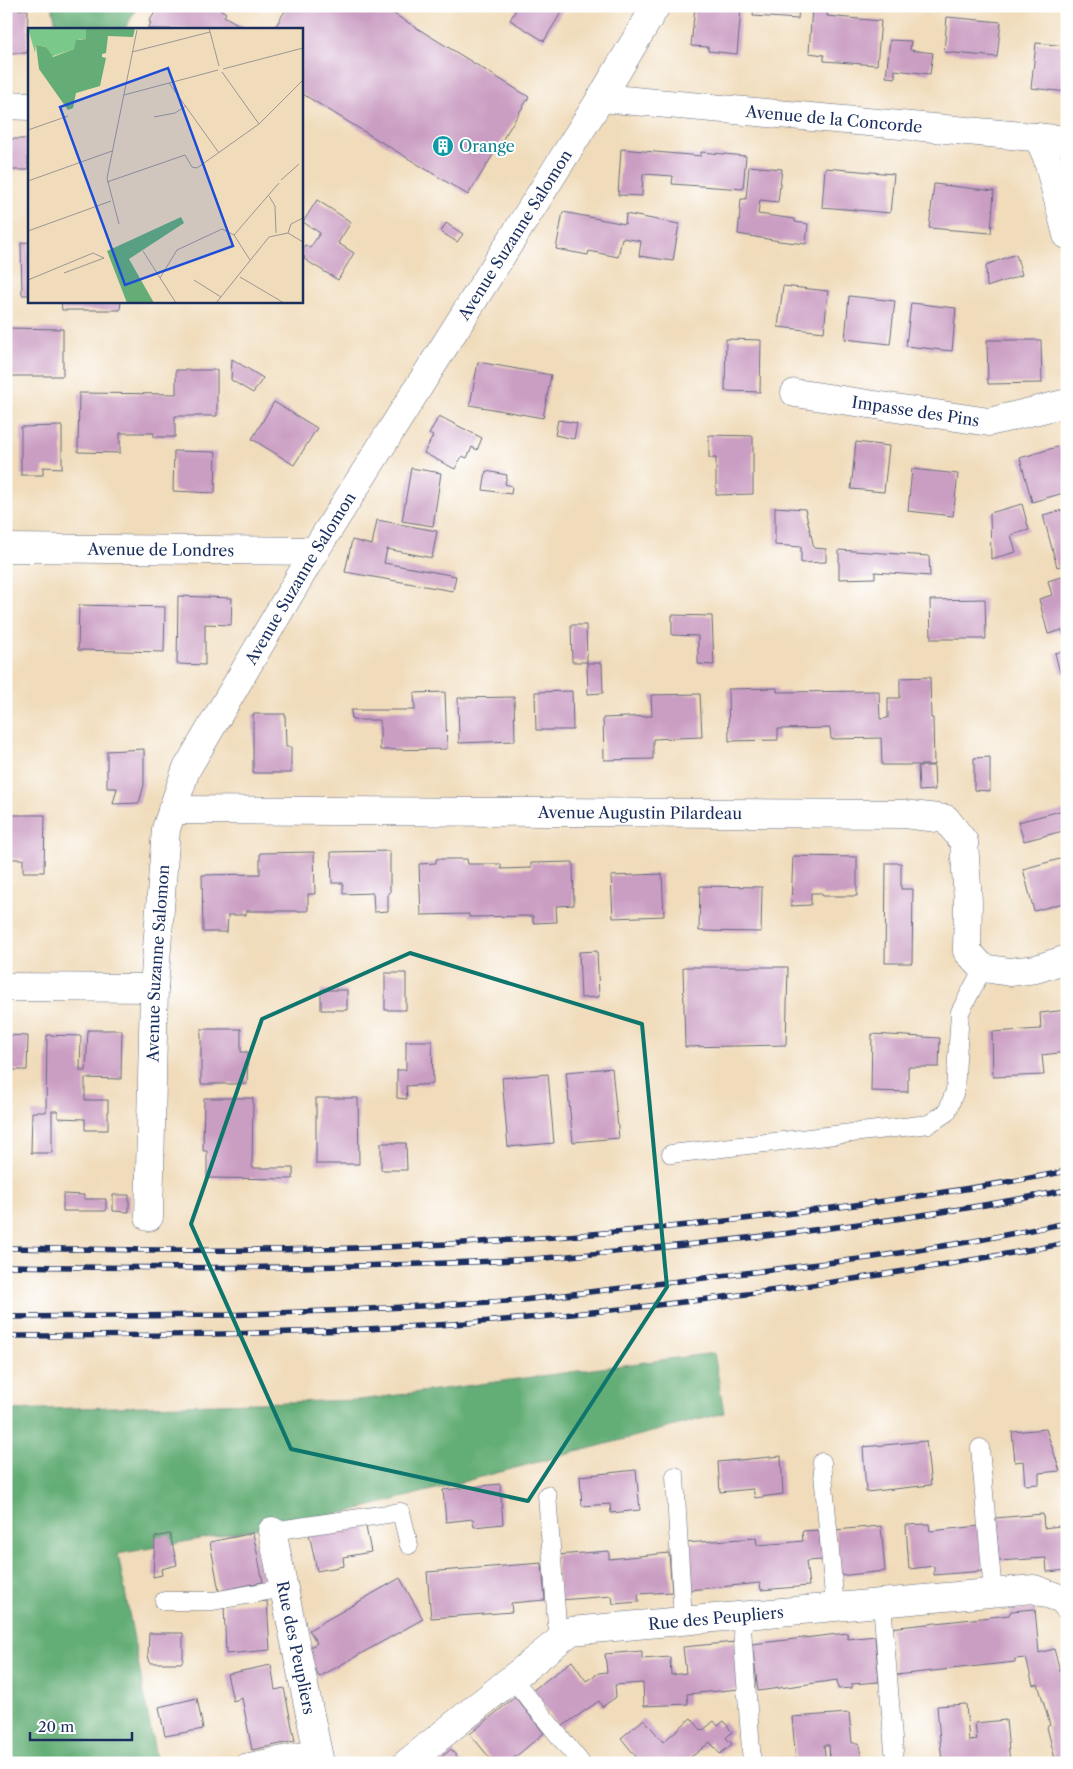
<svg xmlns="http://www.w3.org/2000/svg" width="1073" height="1769" viewBox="0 0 1073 1769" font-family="'Libre Caslon Text',serif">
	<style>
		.forest { fill: #64ad76; stroke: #406e6a }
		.building { fill: #ca9dc2 }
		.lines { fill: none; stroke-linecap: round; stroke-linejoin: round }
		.lane-casing { stroke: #666b7e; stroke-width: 19 }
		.street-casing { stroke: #666b7e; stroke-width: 29 }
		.lane { stroke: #fff; stroke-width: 18 }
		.street { stroke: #fff; stroke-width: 28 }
		.rail-casing { stroke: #1b2f5e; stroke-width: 5.5 }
		.rail { stroke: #fff; stroke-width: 4; stroke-dasharray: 11; stroke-linecap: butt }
		.marked { fill: none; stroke: #0f766e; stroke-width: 4; stroke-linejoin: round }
		.labels { text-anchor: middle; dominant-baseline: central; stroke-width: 4; stroke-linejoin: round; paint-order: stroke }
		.street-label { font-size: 16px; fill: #1b2f5e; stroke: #fff }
		.culture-label { font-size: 16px; fill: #0d838f; stroke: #fff; text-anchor: start }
		.inset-road { fill: none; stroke: #9b9695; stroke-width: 1 }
		.view { fill: #1d4ed8; fill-opacity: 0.15; stroke: #1d4ed8; stroke-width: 2.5 }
		.inset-edge { fill: none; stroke: #1b2f5e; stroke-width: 2.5 }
	</style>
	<rect width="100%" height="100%" fill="#fff"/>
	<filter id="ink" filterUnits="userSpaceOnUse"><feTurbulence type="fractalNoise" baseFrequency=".02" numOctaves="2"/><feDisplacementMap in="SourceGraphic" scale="10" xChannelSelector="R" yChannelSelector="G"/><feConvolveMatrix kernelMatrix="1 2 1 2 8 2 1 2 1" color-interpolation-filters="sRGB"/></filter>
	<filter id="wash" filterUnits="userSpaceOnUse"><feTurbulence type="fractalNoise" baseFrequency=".0096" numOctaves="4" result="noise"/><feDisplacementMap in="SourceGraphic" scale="20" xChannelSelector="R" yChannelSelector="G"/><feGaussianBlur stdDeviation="1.12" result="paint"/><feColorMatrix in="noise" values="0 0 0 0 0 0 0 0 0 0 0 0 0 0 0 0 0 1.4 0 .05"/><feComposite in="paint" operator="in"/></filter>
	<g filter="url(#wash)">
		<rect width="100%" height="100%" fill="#f0dbba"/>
		<path class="forest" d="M52 6H138L125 29H57Z
			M714 1353 724 1413 352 1511 118 1554 157 1763H6V1410L360 1400Z"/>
		<g id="blocks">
			<path class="building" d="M159 6H215L226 13 224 16 246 29H147L151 23 149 22Z
				M288 6H381L529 97 468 195 301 93V29H274Z
				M518 6H565L544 41 510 20Z
				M695 6 741 9 737 54 708 51V47L691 46Z
				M754 6H799L798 19 753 16Z
				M812 6H828L827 16 881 21 877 65 824 61V55L809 53Z
				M6 9 28 10 27 53H6Z
				M947 17 1001 22 997 57 944 52Z
				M890 40 911 41 910 50 933 53 930 74 895 70V78L886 77Z
				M1036 43 1067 46V92L1031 88Z
				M6 139H28V170H6Z
				M621 149 701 156V152L746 156 743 189 672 184 673 176 643 174 642 196 618 195Z
				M749 166 782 169 778 202 760 200 758 214 795 219V222L808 224 806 244 779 241 738 234 741 199H746Z
				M825 168 894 174 890 213 822 207Z
				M934 184 994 191 991 233 929 228Z
				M317 200 351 222 338 243 354 253 338 280 304 259 305 257 301 255V252L305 245 310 248 320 233 303 222Z
				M563 212 625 224 626 214 679 224 673 261 639 256 641 241 622 238 618 257 589 251 588 255 556 249Z
				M446 223 463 234 457 242 441 232Z
				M29 242V295H22L21 243Z
				M1016 254 1022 275 987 287 986 265Z
				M783 286 828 291 824 332 778 327Z
				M849 296 895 301 890 344 845 339Z
				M61 301H121L120 310H62Z
				M911 303 956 308 952 351 906 346Z
				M6 328 63 329V376H6Z
				M726 339 761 340 760 392 725 391Z
				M987 340H1041L1042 383 988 384Z
				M232 359 263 378 253 393 231 380Z
				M478 362 551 375 543 418 470 405Z
				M176 370H217V416H175V437H154V433H120V453L78 452 79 393 176 394Z
				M274 402 317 428 294 465 252 439Z
				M439 416 482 438 477 450 472 447 467 458 462 456 455 469 424 453 433 436 429 434Z
				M558 420 577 423 574 439 555 435Z
				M62 426V468L43 467V475H21V427Z
				M709 435 753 436V494L716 495V458H709Z
				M856 442 889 446 884 492 851 489Z
				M1060 446 1067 469V492L1032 502 1020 458Z
				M174 451 216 452 215 493 173 491Z
				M411 468 441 473 433 526 402 521Z
				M912 469 958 474 953 516 908 511Z
				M486 471 507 475 505 484 512 486 511 494 483 490Z
				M1022 504 1029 530 1011 535 1016 552 991 559 990 513Z
				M775 507 805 509 814 548 826 549V562L801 563V547L775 545Z
				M1067 509V564L1057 567 1043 515Z
				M377 520 437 531 432 558 387 549 384 563 456 576 453 591 345 572 352 540 372 545Z
				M839 550 929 556 930 576 875 572V578L839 579Z
				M1067 575V636L1064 637 1062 630 1048 634 1039 599 1052 595 1048 581Z
				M178 596 232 598 231 625 205 624V665L177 664Z
				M985 599 986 639H931L930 600Z
				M79 605 165 607 164 652 78 650Z
				M672 615 712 616 714 665 698 664V636L672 635Z
				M571 625H586L587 662H572Z
				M1067 650V671L1060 673 1055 653Z
				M587 663H602L603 693 588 694Z
				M930 677 931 718H933L934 765H882L881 738 831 739 830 728 778 729V740L729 741 728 689 777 688V692L879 691 880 719 888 718V698H900V678Z
				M572 691 573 730H536L535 692Z
				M445 692 447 749 380 750V720H352L351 710H415L414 693Z
				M700 694 702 737 653 739V759L604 760 603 718 652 716 651 695Z
				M514 697 515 741 459 743 458 698Z
				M253 714H285L286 747H291V773H253Z
				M144 749V785L139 803 113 804 117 788H107V751Z
				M990 757V791L974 790V758Z
				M918 766H934L935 790 919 791Z
				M1064 810H1067V830L1024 841 1018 822Z
				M6 815H45L44 872H23V859H6Z
				M390 851V893H388V911L374 912 373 893 343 894V883H332L331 852Z
				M314 852 315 894H308V911H246V915H228L227 932H203L202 875 260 874V853Z
				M793 856 857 857V896H822V893H811V905L791 906Z
				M1067 857V902L1034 911 1023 869Z
				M436 859H467L468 864H501V869L531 868V863L573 862 574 905 556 906 557 922 533 923V916L469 917V914L421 915 419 864 436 863Z
				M886 863H901V889H913L912 963H885Z
				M662 874 664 916 613 918 611 876Z
				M700 886 762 887 761 932 699 931Z
				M597 951 599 997 581 998 579 952Z
				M683 967H788L786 1045 685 1047Z
				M385 973H406V1010H385Z
				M321 990H347V1010H321Z
				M1067 1010V1052L1042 1055 1044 1075 993 1077 992 1032 1041 1029 1040 1013Z
				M201 1029H241V1052H248L247 1084H201Z
				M88 1030H122L121 1079 85 1078V1100H108V1130H85V1119L58 1118V1111H52V1153H31L32 1112H46L47 1035 81 1036 80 1071H86Z
				M872 1034 940 1038 939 1067H908V1092L871 1091Z
				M6 1035 28 1036 27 1070H6Z
				M406 1041H432L433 1084 406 1086 407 1099 397 1098V1070H406Z
				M612 1068 619 1138 573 1142 566 1072Z
				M548 1074 554 1143 508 1147 502 1078Z
				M204 1098H253L252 1168H293V1179L207 1178V1151H203Z
				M316 1098H358L359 1164H316Z
				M381 1143H406L407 1170H381Z
				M63 1194 84 1195V1199H106V1211H63Z
				M113 1195H129V1212L113 1211Z
				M1046 1429 1060 1471 1039 1473V1484L1025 1485 1023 1461 1015 1462 1012 1432Z
				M926 1441 931 1485 866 1492 863 1447Z
				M781 1456 783 1494 755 1498 753 1489 720 1492 718 1462Z
				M636 1470 640 1510 611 1513 610 1504 582 1506 580 1476Z
				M500 1484 503 1524 474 1527 473 1519 446 1522 443 1490Z
				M1043 1514 1044 1528 1067 1525V1570L1047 1572 1046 1558 999 1561 995 1518Z
				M365 1522 371 1552 343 1557 344 1566 317 1571 309 1533Z
				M929 1524 930 1531 980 1526 983 1571 934 1575V1566L909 1569 906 1525Z
				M881 1526 885 1571 839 1576 835 1530Z
				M819 1530 822 1560 806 1561 809 1586 761 1590 760 1583 689 1590 685 1543 756 1538 757 1545 784 1543 803 1541 802 1531Z
				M253 1533 263 1582 219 1591 210 1542Z
				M170 1534 177 1565 161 1569 162 1575 153 1577 155 1537Z
				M609 1551V1559L669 1553 672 1592 638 1594 639 1602 613 1604 612 1596 560 1600 556 1555Z
				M542 1563 545 1600 511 1603 512 1612 431 1618 427 1572Z
				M400 1578 423 1619 319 1677 305 1650 317 1643 309 1630Z
				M267 1601 270 1650 226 1654 224 1605Z
				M1035 1609 1039 1653 1054 1649 1062 1678 1067 1677V1763H1056L1047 1727 1050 1725 1038 1684 1033 1685 1026 1658 1015 1659V1662L896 1675 890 1628 1009 1615 1011 1611Z
				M149 1633H183V1660L181 1663H150L148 1655Z
				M847 1633 848 1639 875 1636 879 1682 852 1684V1688L838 1689 837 1680 758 1691 752 1644Z
				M735 1642 740 1689 687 1694 688 1704 644 1706 643 1683 615 1685 616 1697 602 1707 599 1701 560 1728 533 1690 572 1661 586 1681 599 1673 607 1672 605 1654 642 1651V1659L670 1657 671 1675 686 1673 683 1647Z
				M271 1665 275 1690 284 1688 295 1741 252 1750 242 1698 233 1701 227 1674Z
				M515 1697 544 1733 508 1763H494L470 1734Z
				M197 1698 203 1729 165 1736 159 1707Z
				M966 1704 969 1741 977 1740 975 1723 1006 1720 1010 1763H942L937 1706Z
				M849 1713 852 1743H859L862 1763H830L829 1745H824L826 1763H796L792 1717Z
				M691 1718 702 1731 714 1721 718 1726 724 1721 732 1732 726 1738 732 1744 720 1754 710 1742 684 1763H641L621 1738 644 1719 663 1742Z
				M451 1749 462 1763H434L437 1761Z"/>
		</g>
	</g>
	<g filter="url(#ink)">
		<use href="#blocks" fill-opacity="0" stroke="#666b7e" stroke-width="1"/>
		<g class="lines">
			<g class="lane-casing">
				<path id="lane" d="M671 1154 929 1124 947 1112 955 1091 960 1012 983 968
					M980 1448 993 1593
					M822 1462 835 1607
					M675 1476 683 1621
					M547 1495 557 1624 561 1639
					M272 1531 401 1512 409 1545
					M164 1601H213L284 1588
					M882 1603 894 1751
					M741 1615 752 1763
					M512 1678 581 1763
					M244 1763 317 1748"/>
			</g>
			<g class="street-casing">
				<g id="street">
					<path id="s1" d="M601 98 1067 140"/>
					<path d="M6 105 29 106"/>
					<path d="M1038 137 1047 157 1067 235"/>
					<path id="s2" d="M795 393 989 422 1067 403"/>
					<path id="s3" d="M6 548 315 551"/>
					<path id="s4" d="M172 810 904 814 946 819 964 842 968 901 967 951 983 968 1010 972 1036 969 1067 959"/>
					<path d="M6 987 154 988"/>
					<path id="s5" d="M149 1217 154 988 166 829 186 770 315 551 601 98 656 6"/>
					<path id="s6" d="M272 1531 320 1763"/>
					<path id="s7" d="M407 1763 571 1631 1034 1589 1062 1599 1067 1605"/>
				</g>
			</g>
			<use href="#lane" class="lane"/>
			<use href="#street" class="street"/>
			<g class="rail-casing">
				<path id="rail" d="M6 1248C133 1250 260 1252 386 1247 550 1240 714 1225 877 1202 940 1193 1004 1184 1067 1171
					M6 1266C176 1269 345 1269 515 1260 581 1256 646 1249 712 1242 831 1229 950 1213 1067 1190
					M6 1317 226 1315 351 1310 523 1300 868 1258 974 1241 1067 1223
					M6 1336C160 1336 314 1334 467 1323 668 1308 868 1280 1067 1243"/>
			</g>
			<use href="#rail" class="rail"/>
		</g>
	</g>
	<path class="marked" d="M410 953 642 1024 667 1287 528 1501 291 1449 191 1224 262 1019Z"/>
	<defs>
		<g id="building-disc" transform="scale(1.125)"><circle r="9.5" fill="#0f9aa8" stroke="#fff"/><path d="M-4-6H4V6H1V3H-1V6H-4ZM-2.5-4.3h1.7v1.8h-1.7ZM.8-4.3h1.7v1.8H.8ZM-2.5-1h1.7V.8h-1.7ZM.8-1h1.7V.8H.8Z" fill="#fff"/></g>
	</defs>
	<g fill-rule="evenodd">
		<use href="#building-disc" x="443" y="146"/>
	</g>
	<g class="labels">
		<g class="street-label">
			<text stroke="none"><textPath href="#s1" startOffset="234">Avenue de la Concorde</textPath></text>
			<text stroke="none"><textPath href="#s5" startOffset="1079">Avenue Suzanne Salomon</textPath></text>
			<text stroke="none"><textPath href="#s2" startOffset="122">Impasse des Pins</textPath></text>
			<text stroke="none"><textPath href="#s3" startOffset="155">Avenue de Londres</textPath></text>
			<text stroke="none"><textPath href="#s5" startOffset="674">Avenue Suzanne Salomon</textPath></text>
			<text stroke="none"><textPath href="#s4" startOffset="468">Avenue Augustin Pilardeau</textPath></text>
			<text stroke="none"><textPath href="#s5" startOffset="254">Avenue Suzanne Salomon</textPath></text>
			<text stroke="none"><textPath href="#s7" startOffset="356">Rue des Peupliers</textPath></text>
			<text stroke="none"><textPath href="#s6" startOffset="119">Rue des Peupliers</textPath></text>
		</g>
		<g class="culture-label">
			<text x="459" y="146">Orange</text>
		</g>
	</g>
	<g transform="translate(28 28)">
		<rect width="275" height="275" fill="#f0dbba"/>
		<path d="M0 0H58L60 8 58 11H51L46 21 22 29 18 19 8 17 7 25Z" fill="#7bc98a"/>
		<path d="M58 0H107L105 9 80 8 78 25 74 26V29L78 30 72 58 48 65 45 80 40 82 11 41 8 17 18 19 25 29 46 21 48 12 58 11ZM153 189 156 195 101 231 126 275H99L79 223Z" fill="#64ad76"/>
		<path class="inset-road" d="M181 0 191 38M104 24 182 4M195 41 275 20M194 44 231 96M141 55 191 125M96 67 190 42M126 89 147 85 158 78M0 102 40 88M253 152 271 136M0 153 84 123M79 154 157 127 164 139 169 140 231 96 275 52M241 168 247 178 248 205M91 196 79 150 109 2M0 203 83 173M260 205 263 196 275 190M206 207 251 155M115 223 148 275M212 249 256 275M132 250 149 222 194 201 206 207 222 232M0 252 65 225 76 230 36 245M166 252 193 269M188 275 241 209 260 205 275 214"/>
		<path class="view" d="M140 40 205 218 97 257 32 79Z"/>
		<rect width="275" height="275" class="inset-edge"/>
	</g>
	<rect width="1073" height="1769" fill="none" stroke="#fff" stroke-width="25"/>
	<path d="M30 1732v8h102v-8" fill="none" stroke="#1b2f5e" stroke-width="2.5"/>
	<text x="38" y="1732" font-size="15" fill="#1b2f5e" stroke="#ffffff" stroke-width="4" paint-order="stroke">20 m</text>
</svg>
